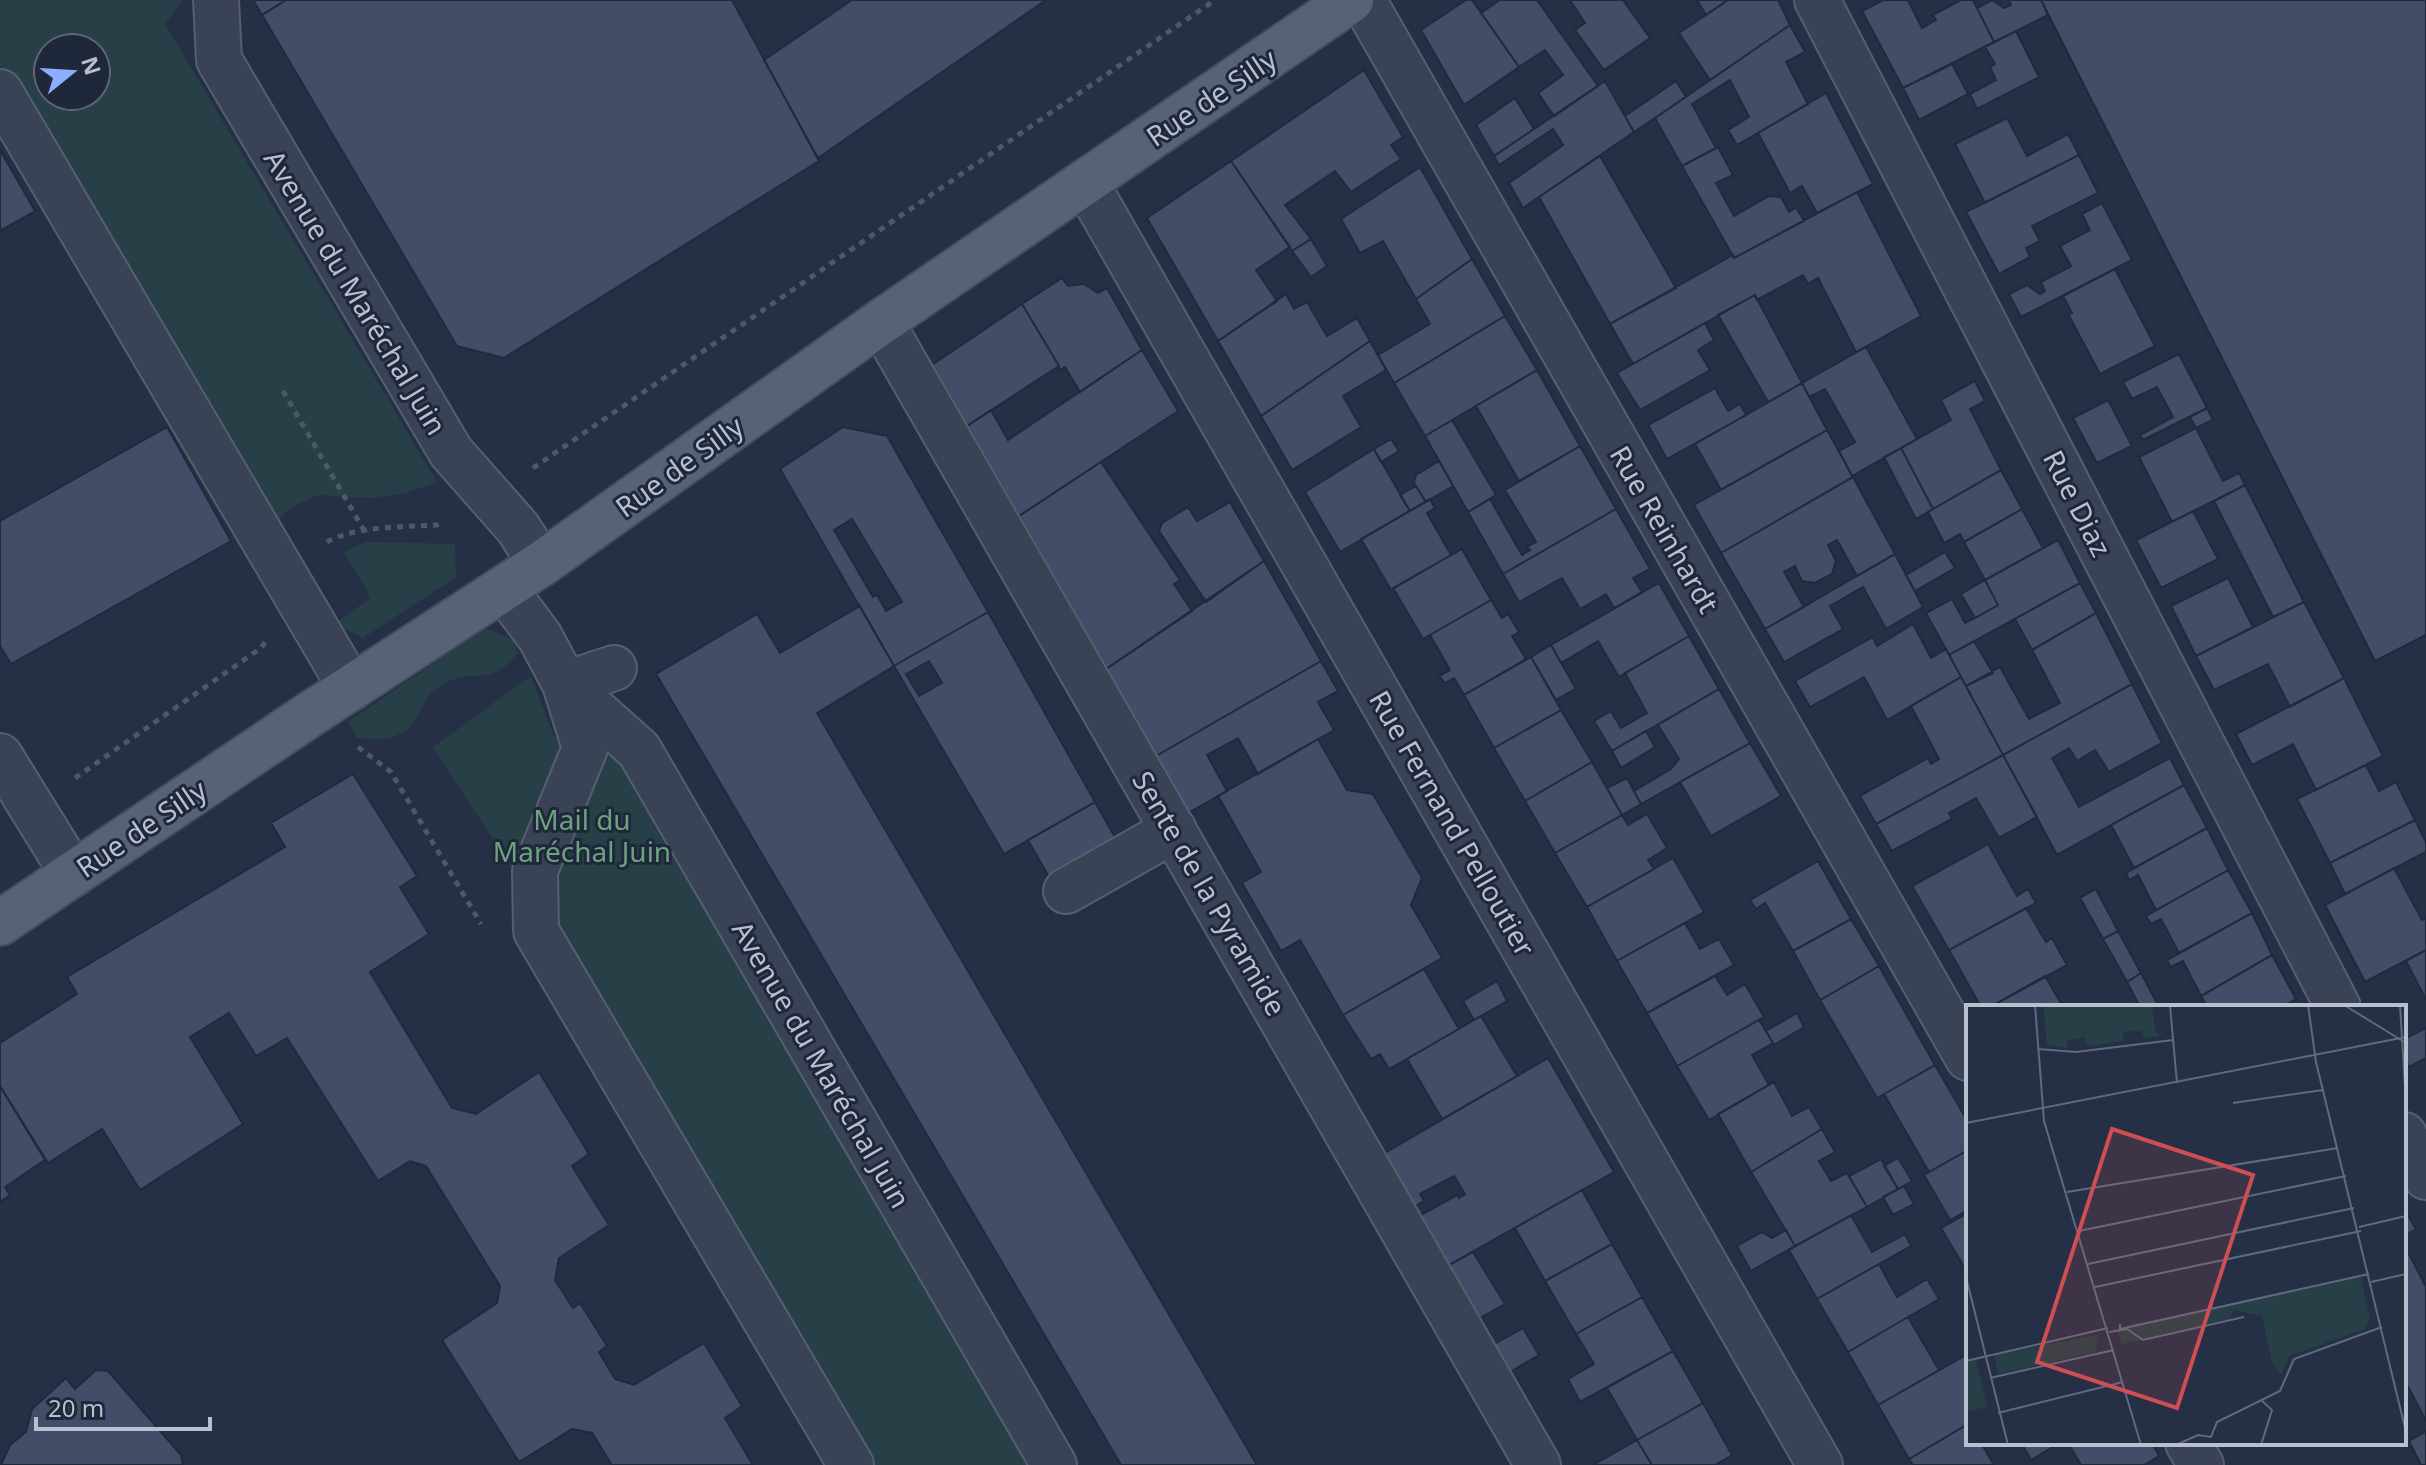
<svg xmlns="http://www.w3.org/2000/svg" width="2426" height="1465" viewBox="0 0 2426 1465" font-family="'Noto Sans',sans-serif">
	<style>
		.green { fill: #274047; fill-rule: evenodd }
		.building { fill: #424d67; stroke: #212a3d; stroke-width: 2; fill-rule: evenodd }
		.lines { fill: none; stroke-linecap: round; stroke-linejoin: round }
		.minor-casing { stroke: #565e70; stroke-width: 48 }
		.major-casing { stroke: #444c5f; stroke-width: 48 }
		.path { stroke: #465d63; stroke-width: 5; stroke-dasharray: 6 6; stroke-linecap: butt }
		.minor { stroke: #3a4356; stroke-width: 44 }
		.major { stroke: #586276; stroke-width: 44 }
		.labels { text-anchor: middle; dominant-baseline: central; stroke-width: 6; stroke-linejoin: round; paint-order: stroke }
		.street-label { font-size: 28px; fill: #b8bfcf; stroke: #1f283b }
		.park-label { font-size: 28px; fill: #6da27e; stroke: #1f283b }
		.inset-road { fill: none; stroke: #60697d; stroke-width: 2 }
		.view { fill: #ce4e52; fill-opacity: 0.15; stroke: #ce4e52; stroke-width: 4 }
		.inset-edge { fill: none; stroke: #b8bfcf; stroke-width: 4 }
	</style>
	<rect width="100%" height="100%" fill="#253046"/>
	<path class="green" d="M0 0H183L165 24 437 482 406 493 371 498 318 495 293 506 272 525 0 65ZM48 48H96V96H48Z
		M366 542 455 544 456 577 363 638 334 624 371 598 344 552Z
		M485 628 512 639 518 652C490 690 472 667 446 683 441 686 434 690 430 694 419 708 417 725 400 734 387 741 371 739 357 738L348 722Z
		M531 676 554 736 630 763 1031 1465H866L535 904 433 747Z"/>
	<path class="building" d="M253 0H286L262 15Z
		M286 0H732L819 161 504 358 457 346 262 15Z
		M852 0H1046L818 158 764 60Z
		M1466 0H1472L1519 67 1464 105 1421 30Z
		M1500 0H1537L1598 86 1554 116 1538 93 1563 75 1545 50 1519 67 1481 13Z
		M1570 0H1623L1650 38 1604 70 1575 30 1585 23Z
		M1697 0H1728L1706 15Z
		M1728 0H1778L1790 25 1710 80 1679 33Z
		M1883 0H1908L1922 28 1936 20 1933 15 1961 0H1973L1994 42 1903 88 1862 11Z
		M1992 0 2004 8 2011 5 2009 0H2041L2048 15 1994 42 1977 8Z
		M2041 0H2426V635L2375 661Z
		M1790 25 1805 52 1786 62 1808 104 1737 145 1728 130 1749 117 1730 80 1692 104 1716 148 1682 166 1655 118Z
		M2016 31 2039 77 1977 109 1970 94 1996 80 1990 67 1995 64 1985 47Z
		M1952 64 1968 94 1919 120 1903 88Z
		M1364 70 1403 137 1391 145 1401 159 1351 192 1335 171 1285 205 1311 239 1292 251 1231 161Z
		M1605 81 1634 132 1523 208 1509 183 1563 145 1553 129 1499 165 1494 156Z
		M1676 81 1686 97 1634 132 1625 116Z
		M1826 93 1873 184 1817 213 1802 186 1790 193 1758 133Z
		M1515 98 1534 129 1494 156 1476 125Z
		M2007 118 2027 156 2068 134 2079 155 1985 203 1955 144Z
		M1718 147 1733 175 1716 183 1734 216 1769 196 1781 197 1789 212 1796 207 1804 221 1734 258 1682 166Z
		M0 150 35 211 0 231Z
		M2079 155 2098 193 2032 226 2040 241 2026 248 2030 257 1999 274 1966 212Z
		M1600 156 1676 288 1610 324 1539 197Z
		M1231 161 1290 247 1256 270 1277 301 1218 341 1147 218Z
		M1420 167 1472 259 1416 299 1383 241 1360 253 1341 219Z
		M1857 192 1921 316 1856 352 1818 278 1808 284 1803 275 1757 300 1755 295 1633 364 1610 324 1733 255 1734 258Z
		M2102 203 2132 260 2021 317 2009 294 2027 285 2040 294 2045 291 2041 282 2071 266 2060 246 2090 230 2082 214Z
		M1311 239 1327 266 1311 277 1292 251Z
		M1472 259 1505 316 1394 383 1378 355 1430 324 1416 299Z
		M2115 269 2155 346 2100 374 2068 314 2072 313 2063 296Z
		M1062 278 1068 286 1084 284 1098 293 1107 288 1142 350 1080 392 1065 367 1059 371V366L1022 304Z
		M1286 294 1294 309 1307 302 1327 336 1357 318 1370 341 1261 416 1218 341Z
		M1755 295 1802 383 1768 402 1718 315Z
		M1022 304 1059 366 967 426 932 365Z
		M1505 316 1537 370 1425 436 1394 383Z
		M1705 323 1714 340 1698 350 1710 370 1640 410 1617 373Z
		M1370 341 1386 370 1343 396 1361 427 1292 470 1261 416Z
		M1866 347 1917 439 1852 476 1839 451 1855 442 1825 389 1809 397 1802 383Z
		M1142 350 1178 411 1019 516 967 426 991 410 1008 440Z
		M2179 354 2207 408 2143 440 2140 435 2173 417 2157 387 2132 399 2123 382Z
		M1537 370 1580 446 1519 481 1476 406Z
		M1975 381 1985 401 1970 409 2001 470 1933 509 1901 448 1951 420 1941 400Z
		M1802 383 1827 430 1721 490 1695 444Z
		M1715 388 1728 411 1740 404 1746 415 1667 459 1648 425Z
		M2108 400 2132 446 2097 463 2073 418Z
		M2207 408 2213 420 2196 428 2190 417Z
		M1452 420 1496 495 1468 512 1425 436Z
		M167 427 231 541 11 664 0 646V521Z
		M843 427 887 436 988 612 894 666 780 469ZM852 519 902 602 886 611 877 595 873 597 834 530Z
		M2196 428 2223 481 2239 473 2245 485 2172 522 2139 457Z
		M1827 430 1853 477 1721 553 1694 505Z
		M1391 439 1399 451 1381 462 1374 449Z
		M1580 446 1616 509 1503 574 1468 512 1490 499 1522 555 1530 550 1527 547 1536 542 1505 490Z
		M1901 448 1933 509 1916 519 1884 457Z
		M1374 449 1410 511 1340 552 1305 492Z
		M1439 461 1453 486 1426 502 1414 483 1416 475Z
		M1101 462 1180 580 1174 584 1192 611 1106 669 1019 516Z
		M2001 470 2022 509 1964 542 1960 534 1944 543 1928 512Z
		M1853 477 1895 554 1857 576 1837 540 1828 545 1836 561 1832 574 1815 583 1802 581 1795 566 1784 572 1804 607 1765 629 1721 553Z
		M2245 485 2304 602 2273 617 2214 501Z
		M1416 486 1426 502 1410 511 1400 495Z
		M1430 499 1435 508 1427 513 1451 555 1391 590 1361 539Z
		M1230 502 1264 561 1206 602 1159 531 1162 523 1188 507 1197 521Z
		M1616 509 1650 569 1633 578 1642 592 1614 608 1606 594 1580 609 1562 578 1519 602 1503 574Z
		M2022 509 2043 548 1985 580 1964 542Z
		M2193 511 2218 559 2161 588 2136 540Z
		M2058 540 2080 583 1949 655 1926 613 1952 599 1965 623 1975 618 1998 605 1985 580Z
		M1462 549 1491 600 1423 639 1393 588Z
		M1945 552 1955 568 1915 591 1906 575Z
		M1895 554 1923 607 1886 629 1863 587 1830 606 1843 629 1784 662 1765 629Z
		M1264 561 1321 661 1156 756 1106 669Z
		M2228 578 2253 627 2196 656 2171 606Z
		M1985 580 1998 605 1975 618 1961 594Z
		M1659 583 1689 636 1619 677 1598 641 1561 663 1551 645Z
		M2080 583 2096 613 2032 650 2015 619Z
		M1491 600 1502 618 1508 614 1519 632 1512 636 1526 659 1464 695 1454 678 1445 683 1439 676 1450 670 1430 635Z
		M2304 602 2344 678 2290 707 2268 664 2214 690 2196 656Z
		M860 606 894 666 817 713 1257 1465H1121L656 674 757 614 780 653Z
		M988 612 1095 802 1004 854 894 666ZM929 661 942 683 919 696 906 674Z
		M2096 613 2132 684 2003 755 1966 686 2000 667 2029 719 2060 703 2032 650Z
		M1913 624 1931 658 1946 649 1961 677 1887 720 1864 677 1810 707 1795 681 1873 637 1877 646Z
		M1689 636 1719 689 1612 751 1594 721 1611 711 1621 728 1647 713 1625 673Z
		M1974 641 1993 673 1966 686 1949 655Z
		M1551 645 1576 689 1556 700 1531 657Z
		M1531 657 1561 710 1494 748 1464 695Z
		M1321 661 1338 691 1318 702 1334 730 1258 774 1238 738 1207 755 1227 791 1188 813 1156 756Z
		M1961 677 2003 755 1876 824 1860 796 1928 758 1931 764 1939 759 1911 706Z
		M2344 678 2383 756 2316 790 2293 744 2252 765 2236 734Z
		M2132 684 2162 743 2109 772 2095 750 2077 761 2069 748 2052 758 2079 807 2170 758 2184 785 2057 855 2003 755Z
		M1719 689 1750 743 1641 804 1634 791 1671 769 1679 759 1658 725Z
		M1561 710 1592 762 1525 801 1494 748Z
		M1646 731 1655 747 1621 768 1612 751Z
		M1318 739 1347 790 1373 794 1422 878 1411 905 1442 958 1343 1015 1300 940 1281 951 1242 883 1261 872 1218 796Z
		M1750 743 1781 796 1711 836 1680 782Z
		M2003 755 2037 817 1999 838 1976 798 1949 813 1952 819 1892 851 1876 824Z
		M1592 762 1622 815 1555 853 1525 801Z
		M2366 765 2379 791 2396 782 2415 820 2330 863 2297 799Z
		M353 774 417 876 400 887 429 934 370 972 452 1108 476 1114 539 1072 589 1154 572 1166 609 1225 559 1258 555 1280 573 1308 580 1303 607 1346 599 1352 615 1379 634 1385 704 1343 742 1406 725 1418 753 1465H612L592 1433 572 1429 519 1462 442 1340 497 1303 500 1286 426 1166 410 1161 378 1181 287 1038 256 1056 229 1013 190 1037 243 1124 140 1190 102 1129 48 1163 0 1086V1043L77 994 67 977 285 847 271 823Z
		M1627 778 1641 804 1622 815 1607 788Z
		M2184 785 2207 828 2134 868 2111 825Z
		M1095 802 1116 839 1049 877 1028 840Z
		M1647 814 1667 848 1648 860 1654 869 1587 907 1555 853 1622 815 1628 825Z
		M2415 820 2426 842V852L2345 894 2330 863Z
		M2207 828 2228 870 2156 910 2138 875 2129 880 2126 873Z
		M1988 844 2017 896 2028 889 2036 903 1949 950 1912 886Z
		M1673 858 1704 912 1617 961 1587 907Z
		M1818 861 1851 919 1793 951 1765 903 1756 909 1750 900Z
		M2394 868 2422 920 2426 918V950L2365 982 2325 905Z
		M2228 870 2252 913 2179 953 2161 919 2151 924 2146 916Z
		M2096 889 2118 931 2103 939 2080 898Z
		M2026 908 2046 942 2052 938 2067 965 1990 1007H1981L1949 950Z
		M2252 913 2272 955 2201 996 2183 961 2170 967 2167 960Z
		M1851 919 1879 966 1820 1000 1793 951Z
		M1685 923 1700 949 1719 939 1734 965 1647 1013 1617 961Z
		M2118 931 2141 973 2127 982 2103 939Z
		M2426 950V1000L2406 961Z
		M2272 955 2296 999 2282 1007H2207L2201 996Z
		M1879 966 1935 1065 1877 1098 1820 1000Z
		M1424 969 1459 1029 1389 1069 1380 1054 1371 1059 1343 1015Z
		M2141 973 2159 1007H2140L2127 982Z
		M1715 976 1727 995 1745 984 1764 1017 1677 1066 1647 1013Z
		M2045 976 2063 1007H1990Z
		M1497 981 1507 1001 1474 1020 1463 1001Z
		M1797 1013 1804 1027 1774 1045 1766 1031Z
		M1481 1016 1517 1076 1442 1119 1407 1059Z
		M1759 1020 1773 1043 1752 1055 1769 1085 1709 1120 1677 1066Z
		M2426 1028V1058L2409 1067 2404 1058V1039Z
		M1548 1058 1614 1172 1447 1266 1419 1216 1457 1195 1459 1198 1465 1194 1454 1176 1420 1194 1424 1201 1414 1207 1383 1154Z
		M1935 1065 1968 1122V1150L1929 1172 1884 1094Z
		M1774 1082 1792 1116 1809 1107 1822 1129 1751 1172 1718 1114Z
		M0 1086 45 1160 5 1187 10 1195 0 1202Z
		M1822 1129 1835 1152 1819 1161 1831 1181 1847 1173 1867 1207 1795 1246 1751 1172Z
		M1968 1150V1210L1950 1220 1924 1175Z
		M1898 1158 1912 1181 1898 1189 1884 1166Z
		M1881 1159 1898 1189 1867 1207 1849 1176Z
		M1904 1186 1914 1204 1893 1215 1883 1197Z
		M1582 1190 1612 1244 1545 1281 1515 1228Z
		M2404 1208 2416 1229 2404 1236Z
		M1968 1213V1274L1941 1228Z
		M1851 1215 1872 1252 1905 1234 1911 1246 1817 1299 1789 1250Z
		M1786 1230 1795 1246 1751 1271 1737 1246 1762 1232 1772 1238Z
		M1612 1244 1642 1297 1576 1334 1545 1281Z
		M2404 1244 2426 1287V1421L2404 1379Z
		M1473 1252 1505 1304 1478 1319 1447 1266Z
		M1879 1264 1897 1297 1927 1279 1939 1299 1848 1352 1817 1299Z
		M1642 1297 1673 1351 1580 1402 1568 1379 1594 1364 1576 1334Z
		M1908 1317 1939 1370 1878 1405 1848 1352Z
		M1523 1328 1539 1355 1508 1373 1492 1345Z
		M1673 1351 1703 1403 1637 1440 1607 1388Z
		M1968 1354V1424L1909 1459 1878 1405Z
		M96 1370 108 1371 181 1455 183 1465H1L10 1445 26 1432 32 1409 66 1378 75 1389Z
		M1703 1403 1732 1455 1715 1465H1652L1637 1440Z
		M1968 1424V1443H1981L1994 1465H1913L1909 1459Z
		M2426 1431V1465H2421L2409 1441Z
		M1637 1440 1652 1465H1593Z
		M2028 1443H2055L2056 1445 2031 1460 2023 1446Z
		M2068 1443H2152L2159 1456 2144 1465H2081Z"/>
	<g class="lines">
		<g class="minor-casing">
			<path id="minor" d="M216 0 219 60 451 452 518 528 541 564
				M1363 0 1968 1058
				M1817 0 2338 1007
				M0 92 351 688
				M1085 182 1820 1465
				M881 322 1538 1465
				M504 589 540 637 565 684 585 748 535 871 536 931 851 1465
				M565 684 639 750 1054 1465
				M565 684 614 668
				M0 756 73 874
				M1066 891 1174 830
				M2404 1135 2426 1177
				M2188 1443 2201 1465"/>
		</g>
		<g class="major-casing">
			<path id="major" d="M0 923 312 713 541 564 881 322 1351 0"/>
		</g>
		<path class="path" d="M283 391 365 532
			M533 468 1215 0
			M327 542C355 526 404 527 437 525L442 522
			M358 747 391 772 481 924
			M75 778 261 648 265 642"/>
		<use href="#minor" class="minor"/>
		<use href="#major" class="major"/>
	</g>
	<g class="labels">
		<g class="street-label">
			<text transform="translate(1211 97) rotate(-34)">Rue de Silly</text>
			<text transform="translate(356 292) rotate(59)">Avenue du Maréchal Juin</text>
			<text transform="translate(679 466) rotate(-36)">Rue de Silly</text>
			<text transform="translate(2078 503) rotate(63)">Rue Diaz</text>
			<text transform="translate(1665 529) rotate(60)">Rue Reinhardt</text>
			<text transform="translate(1453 823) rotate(60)">Rue Fernand Pelloutier</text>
			<text transform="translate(141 828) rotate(-34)">Rue de Silly</text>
			<text transform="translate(1210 893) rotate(60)">Sente de la Pyramide</text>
			<text transform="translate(822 1064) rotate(60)">Avenue du Maréchal Juin</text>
		</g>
		<g class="park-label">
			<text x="582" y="819">Mail du<tspan x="582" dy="32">Maréchal Juin</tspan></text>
		</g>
	</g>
	<g transform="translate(1966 1005)">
		<rect width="440" height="440" fill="#253046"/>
		<path d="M77 0H186L189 25 194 31 177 33 176 25 157 27 158 36 121 41 119 32 101 35 102 43 81 40ZM395 272 404 314 399 324 323 351 315 370 306 357 296 311 268 305 263 314 156 339 152 327 164 320ZM131 330 130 347 32 369 28 350ZM10 355 21 402 0 407V357Z" fill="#274047"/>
		<path class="inset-road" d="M69 0 78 116 175 440M204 0 211 78M342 0 350 57 440 427M378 0 440 38M434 0 440 99M72 44 110 47 207 35M267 98 357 85M0 118 440 32M101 187 372 143M393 222 440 211M113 226 380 171M122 259 388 203M0 272 42 440M405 277 440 269M129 282 395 226M154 319V324L403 269M143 327 161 324 177 335 278 312M0 356 142 323M24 373 148 345M295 395 306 405 295 440M32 408 157 377M210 440 232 430 245 432 251 417 314 386 328 354 416 322"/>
		<path class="view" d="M146 124 287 170 211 403 71 357Z"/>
		<rect width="440" height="440" class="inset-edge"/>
	</g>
	<g transform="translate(72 72) rotate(72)"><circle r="38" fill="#1f283b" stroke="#5c6476" stroke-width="2"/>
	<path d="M0-6L14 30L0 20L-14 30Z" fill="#8daeff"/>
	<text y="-12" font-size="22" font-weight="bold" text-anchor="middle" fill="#b8bfcf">N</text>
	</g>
	<path d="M36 1417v12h174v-12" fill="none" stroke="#b8bfcf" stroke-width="4"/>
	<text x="48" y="1417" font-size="24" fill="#b8bfcf" stroke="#1f283b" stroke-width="6" paint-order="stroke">20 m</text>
</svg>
